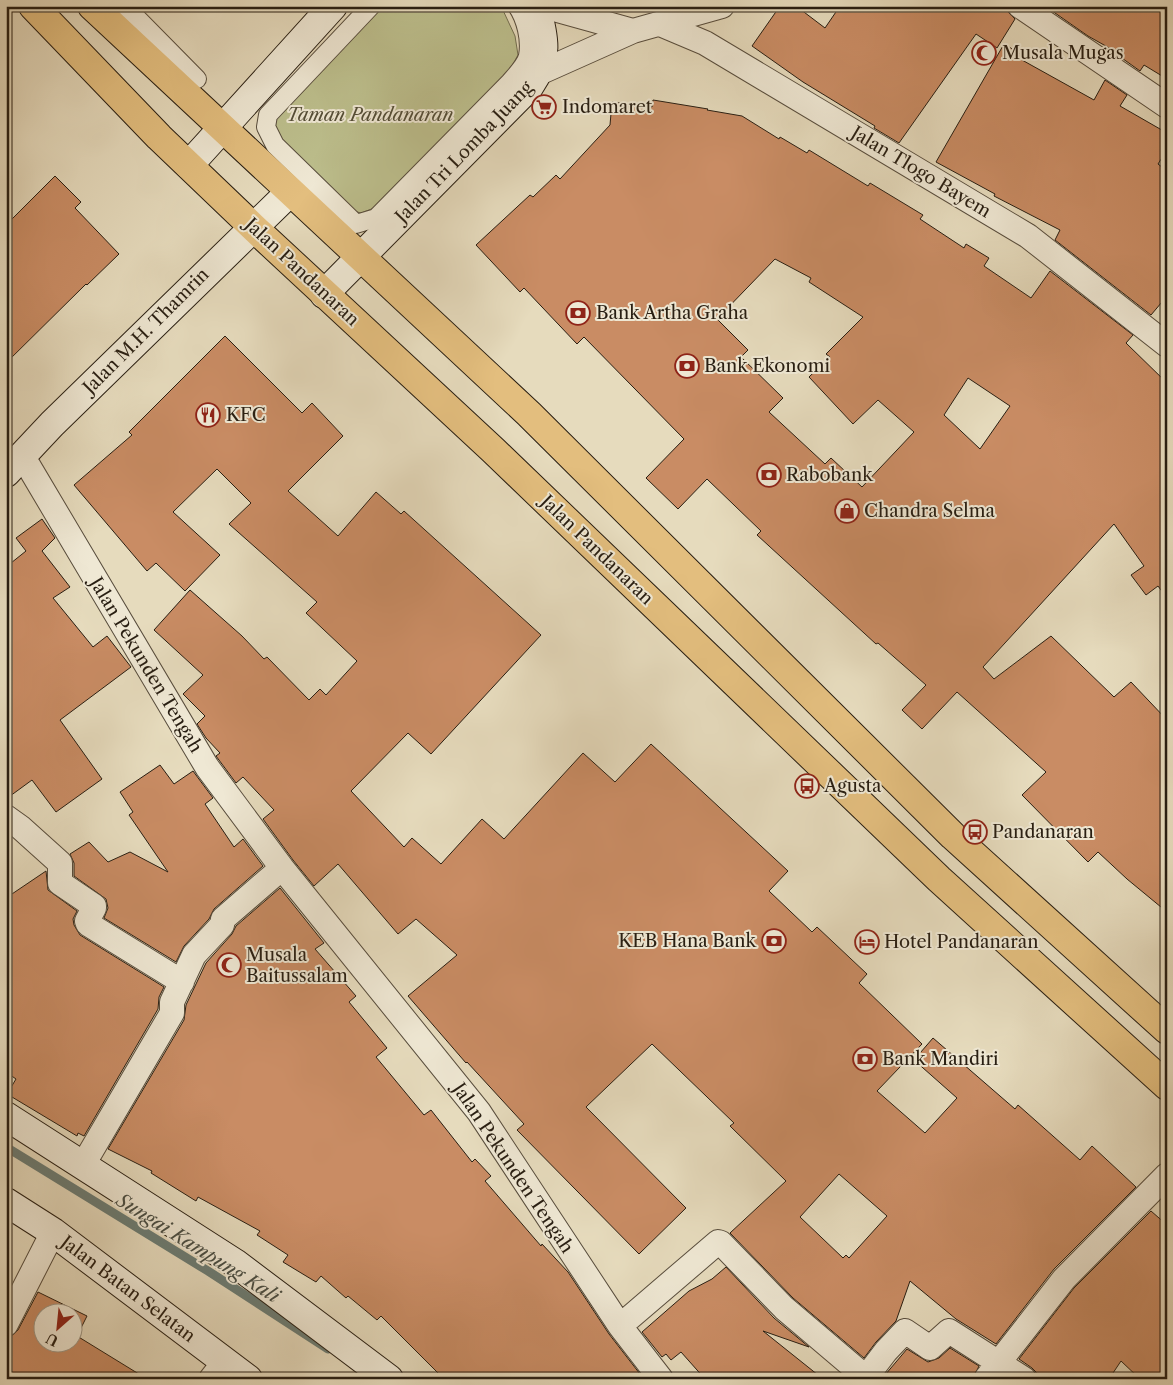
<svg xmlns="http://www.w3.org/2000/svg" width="1173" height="1385" viewBox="0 0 1173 1385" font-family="'Libre Caslon Text',serif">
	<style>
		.green { fill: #bcbe8c; stroke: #726e4f }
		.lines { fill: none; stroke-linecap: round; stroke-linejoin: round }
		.stream { stroke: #6b7c74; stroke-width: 9 }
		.building { fill: #c98c64; stroke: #281e12; fill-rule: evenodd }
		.pedestrian-casing { stroke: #584d3d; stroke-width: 20 }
		.minor-casing { stroke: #584d3d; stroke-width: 26 }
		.secondary-casing { stroke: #281e12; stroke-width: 30 }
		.primary-casing { stroke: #281e12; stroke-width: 30 }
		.pedestrian { stroke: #efe8d4; stroke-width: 18 }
		.minor { stroke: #efe8d4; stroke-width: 24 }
		.secondary { stroke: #efe8d4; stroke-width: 28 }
		.primary { stroke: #e3be7e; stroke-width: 28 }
		.labels { text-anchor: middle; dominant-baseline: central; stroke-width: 4; stroke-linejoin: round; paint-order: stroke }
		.poi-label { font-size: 18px; fill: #281e12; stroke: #efe8d4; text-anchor: start }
		.park-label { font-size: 18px; font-style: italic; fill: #544e37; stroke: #efe8d4 }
		.street-label { font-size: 18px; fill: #281e12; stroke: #efe8d4 }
		.water-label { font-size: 19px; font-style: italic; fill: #494d43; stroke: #efe8d4 }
	</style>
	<rect width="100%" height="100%" fill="#e6dbbd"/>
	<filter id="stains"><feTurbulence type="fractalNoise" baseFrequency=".004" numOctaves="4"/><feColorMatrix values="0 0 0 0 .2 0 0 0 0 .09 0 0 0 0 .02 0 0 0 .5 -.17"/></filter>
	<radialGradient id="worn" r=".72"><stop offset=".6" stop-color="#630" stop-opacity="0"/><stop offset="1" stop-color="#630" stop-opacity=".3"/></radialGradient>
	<path class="green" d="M381 6H501L515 36 518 55 509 71 374 208 361 213 350 210 277 139 272 127 277 114Z"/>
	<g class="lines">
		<path class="stream" d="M6 1147 208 1271 328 1349"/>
	</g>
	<path class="building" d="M780 6H796L825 28 840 6H1006L1008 12 1015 19 997 48 976 34 899 143 874 128 875 126 803 82 752 46Z
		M1045 6H1167V79L1144 65 1140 71 1119 56 1120 54 1088 36Z
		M1004 44 1024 56 1022 60 1094 100 1105 80 1127 95 1120 106 1167 133V150L1158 164 1167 171V296L1151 315 1055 240 1060 230 994 196 995 194 936 162Z
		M653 100 708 109 707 110 742 116 779 139 780 137 807 153 809 150 868 186 870 183 923 215 920 219 964 248 966 244 989 258 984 266 1031 298 1050 271 1133 335 1126 343 1167 383V598L1158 586 1146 595 1131 575 1144 566 1114 524 983 667 994 679 1051 636 1114 697 1131 682 1167 720V912L1127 879 1098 852 1088 862 1022 795 1046 772 957 692 922 729 902 710 926 685 878 643 876 644 757 535 761 531 707 479 678 509 646 478 684 439 584 337 577 344 524 288 520 292 476 245 530 195 533 197 556 175 560 179 610 125 612 102 652 107ZM775 259 811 278 809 282 863 317 826 354 830 357 809 377 853 424 878 400 914 432 862 487 831 458 825 464 769 412 783 398 741 357 748 350 717 319ZM968 378 1010 406 980 449 944 415Z
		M55 176 81 202 75 208 119 254 87 285 86 284 6 363V225Z
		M225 336 302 413 312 403 343 436 288 491 338 536 376 492 401 514 404 511 541 635 431 754 408 733 351 791 404 847 412 838 441 864 482 819 504 839 583 753 615 782 651 744 788 871 769 891 812 932 817 927 867 974 859 983 922 1044 877 1091 925 1133 957 1098 914 1060 933 1038 1015 1109 1018 1105 1080 1160 1092 1146 1136 1187 1054 1269 996 1344 956 1319 910 1281 896 1321 876 1342 864 1358 793 1298 730 1233 786 1181 730 1126 734 1123 652 1044 586 1107 686 1208 639 1254 517 1130 524 1124 467 1062 466 1063 408 996 457 955 416 919 398 934 338 864 314 886 293 860 263 819 274 810 243 777 236 783 216 756 220 753 206 738 197 724 205 716 183 694 203 675 154 630 190 590 242 636 264 659 267 657 309 700 320 689 326 695 357 661 306 613 317 602 229 524 251 503 217 469 173 512 220 555 185 591 156 563 147 571 74 485 132 435 129 432ZM839 1174 887 1216 849 1258 846 1255 843 1258 800 1217Z
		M42 519 55 538 42 551 70 587 53 598 93 647 107 636 131 667 60 720 102 779 56 812 32 780 6 799V567L26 551 16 538Z
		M160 765 174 784 193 771 213 798 205 804 234 847 243 839 263 866 214 909 209 919 184 946 176 962 104 918 108 908 106 899 74 876V863L70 854 89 842 108 862 130 852 168 872 129 815 133 812 120 792Z
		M46 871 48 890 77 911 73 919 74 925 80 935 164 987 159 997 158 1009 84 1136 78 1133 77 1136 7 1094 16 1079 6 1072V898Z
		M280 888 324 943 315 949 356 996 349 1002 387 1048 376 1057 424 1115 431 1110 472 1162 475 1159 491 1176 485 1181 541 1246 542 1244 568 1272 609 1334 640 1374 633 1379H444L381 1316 377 1320 348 1296 346 1298 321 1276 316 1282 283 1262 288 1255 257 1235 260 1231 198 1197 196 1201 151 1173 152 1171 108 1149 184 1020 186 1005 206 963 232 934 236 926Z
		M1151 1211 1167 1225V1379H1140L1121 1361 1109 1379 1037 1378 1036 1372 1032 1368 1019 1359 1074 1288Z
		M726 1267 774 1318 809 1347 763 1331 823 1379H705L681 1352 671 1360 666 1354 662 1357 642 1332 689 1291 712 1279Z
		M38 1292 87 1316 77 1336 147 1379H6V1345L10 1337 18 1330ZM42 1312H72V1342H42Z
		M950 1348 979 1366 973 1379H894L885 1375 907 1349 928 1362 939 1358Z"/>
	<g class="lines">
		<g class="pedestrian-casing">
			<path id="pedestrian" d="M125 6 197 79
				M371 6 268 115 266 127 275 145 356 224 376 218 510 82C516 75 526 65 528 56 531 40 526 19 517 6"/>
		</g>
		<g class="minor-casing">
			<path id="minor" d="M543 6 633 31
				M1020 6 1167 106
				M660 24 705 43 1028 236 1167 345
				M539 73 633 31 722 6
				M22 455 207 767 282 868 479 1112 620 1326 661 1379
				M6 817 20 827 60 863V883L94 906V908L87 921 88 924 182 982
				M83 1165 172 1013V1002L194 955 222 925 223 919 282 868
				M6 1324 53 1232
				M620 1326 718 1242 721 1243 784 1308 864 1376H867L886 1351 905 1331 930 1348 949 1331 1024 1379
				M211 1379 225 1361
				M986 1379 1064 1279 1167 1175"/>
		</g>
		<g class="secondary-casing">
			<path id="secondary" d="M189 165 333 6
				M324 294 529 87C549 58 545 39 536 6
				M6 473 52 424 290 192
				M6 1116 235 1263 389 1379
				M6 1202 53 1232 248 1379"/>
		</g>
		<g class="primary-casing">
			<path id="primary" d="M33 6 159 137 253 227 493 450 939 879 1167 1086
				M92 6 529 414 953 836 1167 1030"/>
		</g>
		<use href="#pedestrian" class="pedestrian"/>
		<use href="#minor" class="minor"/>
		<use href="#secondary" class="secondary"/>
		<use href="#primary" class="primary"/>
	</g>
	<defs>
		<g id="mosque-ring" transform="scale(1.25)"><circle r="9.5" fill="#efe8d4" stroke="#8f2418" stroke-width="1.5"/><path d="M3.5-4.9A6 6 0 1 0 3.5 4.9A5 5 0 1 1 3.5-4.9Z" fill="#8f2418"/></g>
		<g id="supermarket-ring" transform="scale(1.25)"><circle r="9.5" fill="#efe8d4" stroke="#8f2418" stroke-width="1.5"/><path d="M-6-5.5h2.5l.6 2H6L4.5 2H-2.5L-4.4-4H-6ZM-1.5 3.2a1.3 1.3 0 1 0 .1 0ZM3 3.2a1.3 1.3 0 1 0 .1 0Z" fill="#8f2418"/></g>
		<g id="bank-ring" transform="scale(1.25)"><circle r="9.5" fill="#efe8d4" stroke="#8f2418" stroke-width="1.5"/><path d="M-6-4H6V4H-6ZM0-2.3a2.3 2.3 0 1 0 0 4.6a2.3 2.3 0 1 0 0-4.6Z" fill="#8f2418"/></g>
		<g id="restaurant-ring" transform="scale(1.25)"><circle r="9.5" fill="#efe8d4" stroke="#8f2418" stroke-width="1.5"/><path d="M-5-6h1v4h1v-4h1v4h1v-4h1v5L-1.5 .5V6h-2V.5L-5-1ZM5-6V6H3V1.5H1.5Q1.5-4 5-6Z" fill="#8f2418"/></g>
		<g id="shop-ring" transform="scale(1.25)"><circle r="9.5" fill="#efe8d4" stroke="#8f2418" stroke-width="1.5"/><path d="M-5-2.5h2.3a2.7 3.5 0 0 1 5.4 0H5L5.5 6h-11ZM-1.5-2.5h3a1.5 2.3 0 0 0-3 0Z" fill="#8f2418"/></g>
		<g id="bus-ring" transform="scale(1.25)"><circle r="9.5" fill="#efe8d4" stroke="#8f2418" stroke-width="1.5"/><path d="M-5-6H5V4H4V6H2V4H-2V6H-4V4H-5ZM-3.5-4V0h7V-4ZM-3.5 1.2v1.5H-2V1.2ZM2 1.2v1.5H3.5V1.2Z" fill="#8f2418"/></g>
		<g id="hotel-ring" transform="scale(1.25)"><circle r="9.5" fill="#efe8d4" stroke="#8f2418" stroke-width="1.5"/><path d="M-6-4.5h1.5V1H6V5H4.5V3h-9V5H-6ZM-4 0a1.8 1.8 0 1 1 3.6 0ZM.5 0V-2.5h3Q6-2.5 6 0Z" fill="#8f2418"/></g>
	</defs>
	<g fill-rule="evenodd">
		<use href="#mosque-ring" x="984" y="53"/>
		<use href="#supermarket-ring" x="544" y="107"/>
		<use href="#bank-ring" x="578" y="313"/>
		<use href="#bank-ring" x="687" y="366"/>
		<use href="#restaurant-ring" x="208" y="415"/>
		<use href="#bank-ring" x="769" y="475"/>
		<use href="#shop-ring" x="847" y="511"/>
		<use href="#bus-ring" x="807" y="786"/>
		<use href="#bus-ring" x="975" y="832"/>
		<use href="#bank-ring" x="774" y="941"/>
		<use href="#hotel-ring" x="867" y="942"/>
		<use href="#mosque-ring" x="229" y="965"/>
		<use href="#bank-ring" x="865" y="1059"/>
	</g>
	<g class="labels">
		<g class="poi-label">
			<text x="1002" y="53">Musala Mugas</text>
			<text x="562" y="107">Indomaret</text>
			<text x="596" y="313">Bank Artha Graha</text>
			<text x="704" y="366">Bank Ekonomi</text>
			<text x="226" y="415">KFC</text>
			<text x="786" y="475">Rabobank</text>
			<text x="864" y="511">Chandra Selma</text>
			<text x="824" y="786">Agusta</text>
			<text x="992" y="832">Pandanaran</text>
			<text x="756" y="941" text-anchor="end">KEB Hana Bank</text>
			<text x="884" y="942">Hotel Pandanaran</text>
			<text x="246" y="955">Musala<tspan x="246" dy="21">Baitussalam</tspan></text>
			<text x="882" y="1059">Bank Mandiri</text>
		</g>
		<g class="park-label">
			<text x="370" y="115">Taman Pandanaran</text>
		</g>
		<g class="street-label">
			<text transform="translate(464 152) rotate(-46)">Jalan Tri Lomba Juang</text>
			<text transform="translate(921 172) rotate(31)">Jalan Tlogo Bayem</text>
			<text transform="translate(302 272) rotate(43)">Jalan Pandanaran</text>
			<text transform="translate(146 331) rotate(-45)">Jalan M.H. Thamrin</text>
			<text transform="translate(597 550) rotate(44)">Jalan Pandanaran</text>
			<text transform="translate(146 665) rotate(59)">Jalan Pekunden Tengah</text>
			<text transform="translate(513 1168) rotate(56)">Jalan Pekunden Tengah</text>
			<text transform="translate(128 1289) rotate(37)">Jalan Batan Selatan</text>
		</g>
		<g class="water-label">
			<text transform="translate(198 1248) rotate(32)">Sungai Kampung Kali</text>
		</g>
	</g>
	<rect width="1173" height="1385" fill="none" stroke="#e6dbbd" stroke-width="25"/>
	<rect x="8" y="8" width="1158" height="1370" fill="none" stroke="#281e12" stroke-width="2.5"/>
	<rect x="12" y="12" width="1148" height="1360" fill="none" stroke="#281e12"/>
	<g transform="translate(58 1328) rotate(207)"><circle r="24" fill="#efe8d4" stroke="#9f9786"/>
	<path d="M0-4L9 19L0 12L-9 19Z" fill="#8f2418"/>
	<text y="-8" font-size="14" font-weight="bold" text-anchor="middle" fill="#281e12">U</text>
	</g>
	<rect width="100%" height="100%" filter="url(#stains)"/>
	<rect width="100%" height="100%" fill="url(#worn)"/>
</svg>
